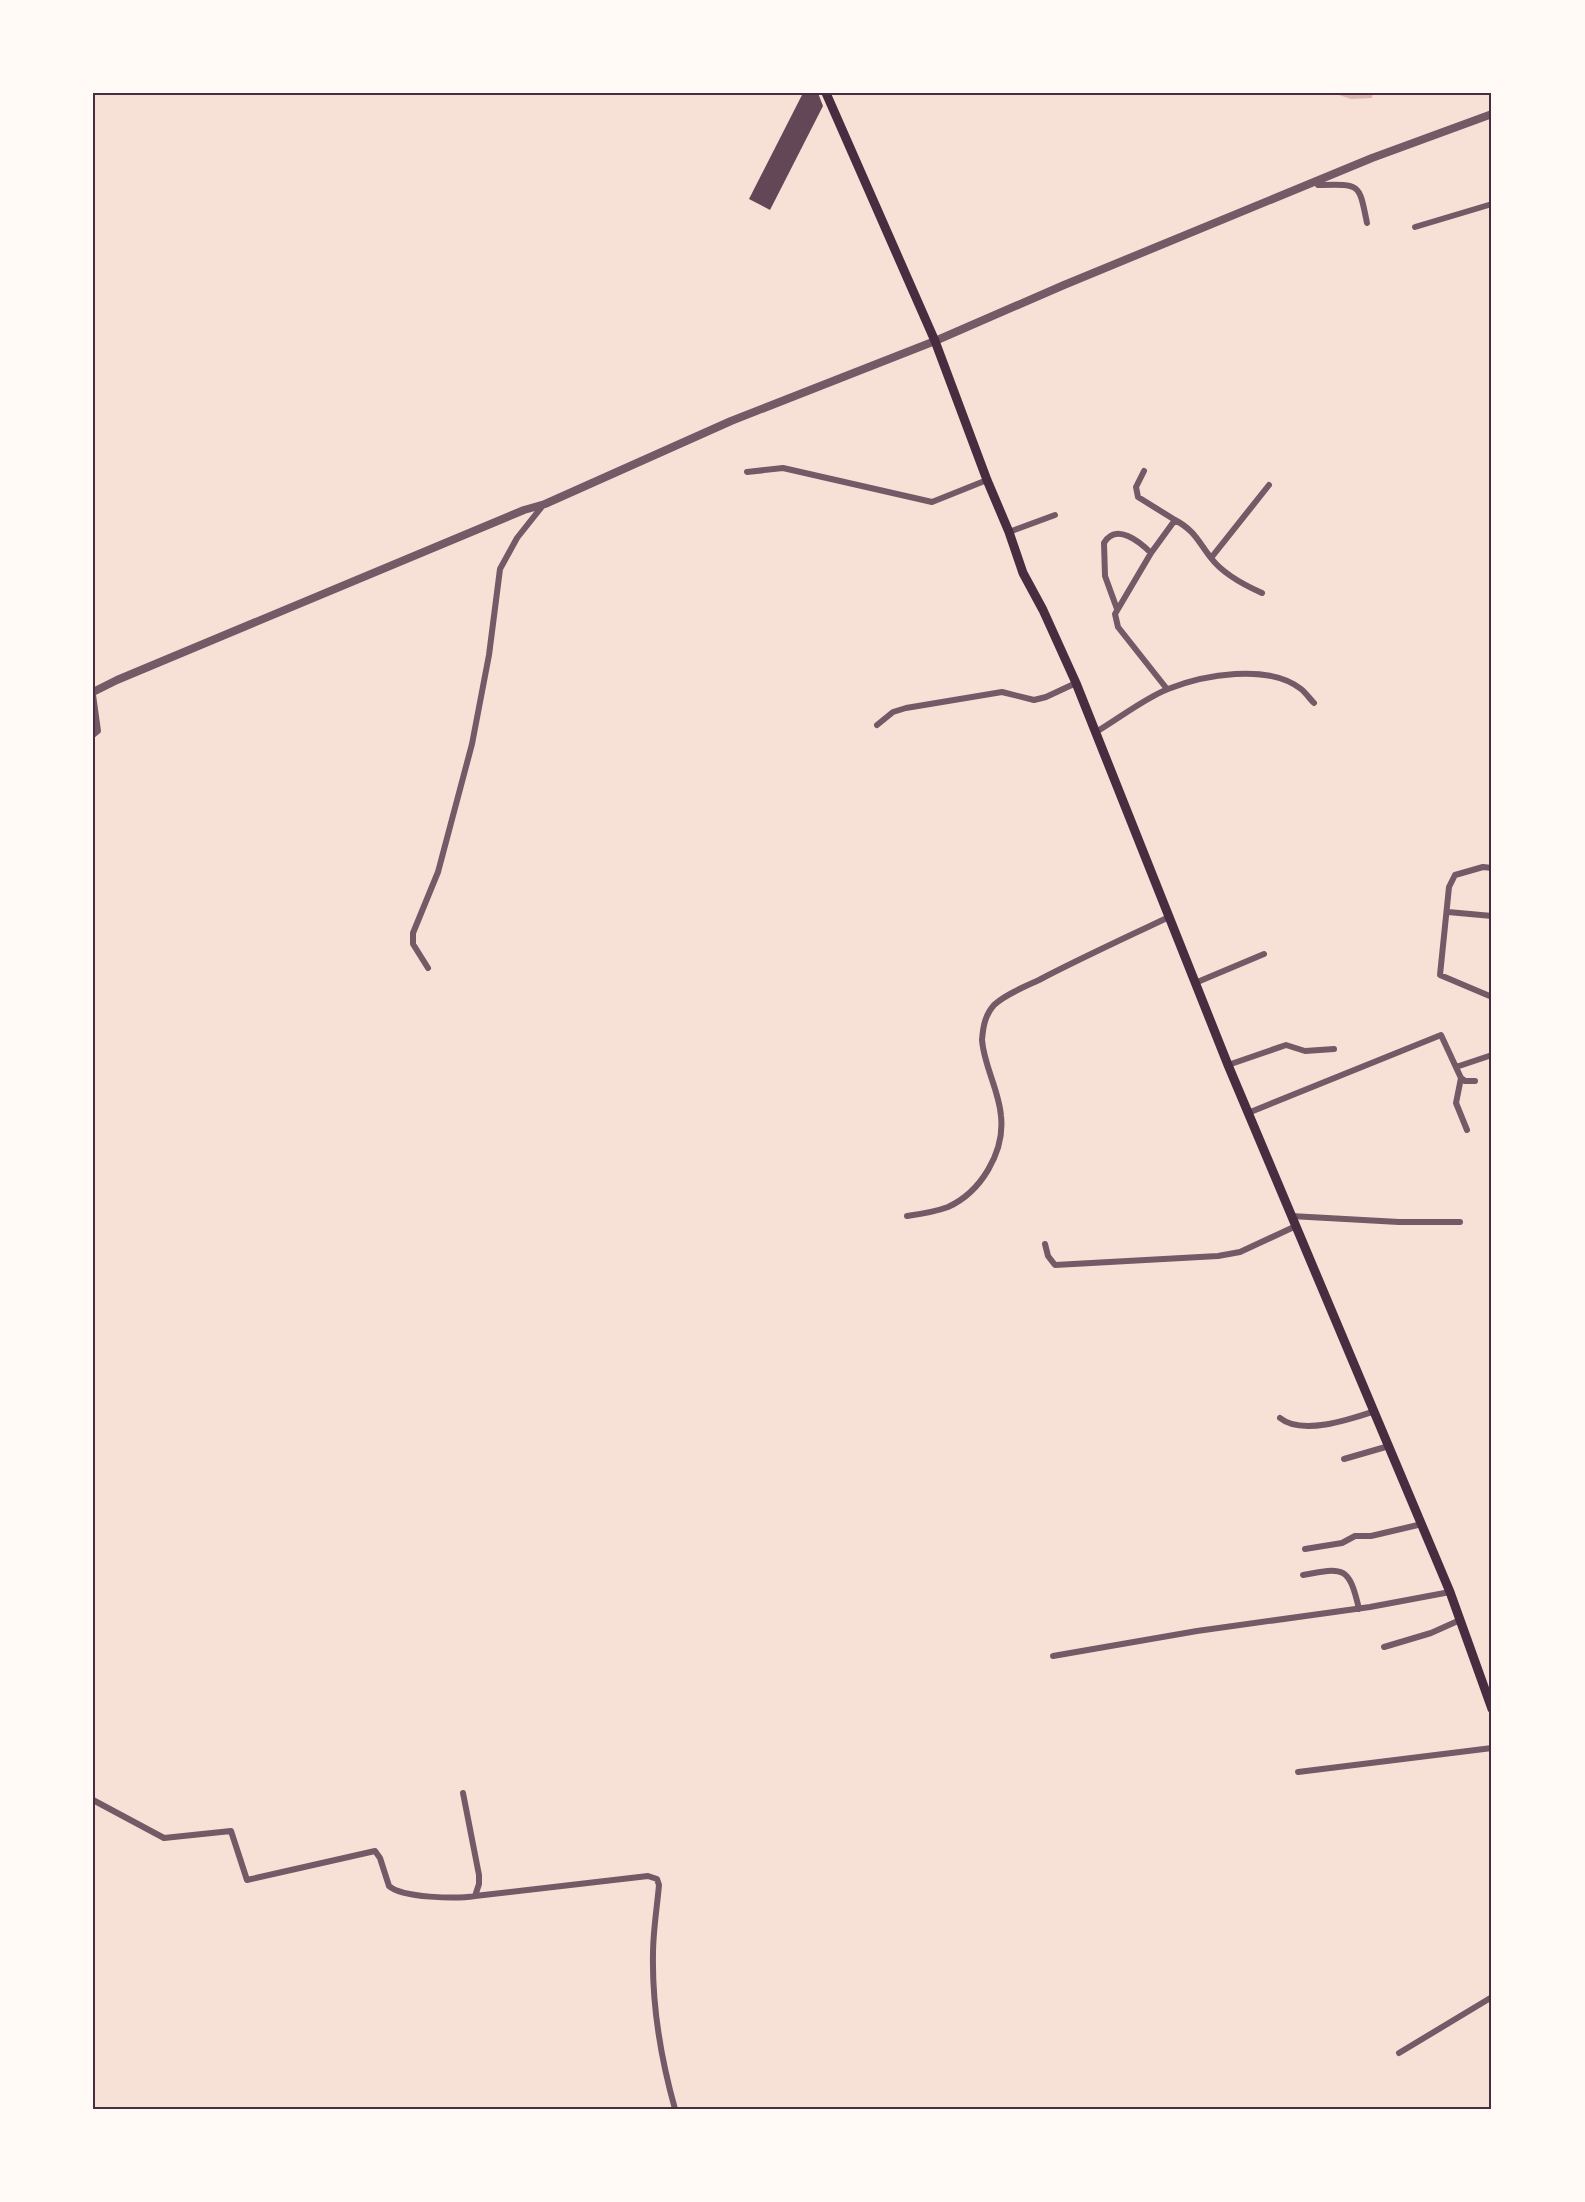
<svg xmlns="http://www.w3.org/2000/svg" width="1585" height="2202" viewBox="0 0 1585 2202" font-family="Signika,sans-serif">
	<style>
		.water { fill: #dcb8b0 }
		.building { fill: #644757 }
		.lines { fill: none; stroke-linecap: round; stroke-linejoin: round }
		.minor { stroke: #755966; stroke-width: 6 }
		.tertiary { stroke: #755966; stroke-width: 8 }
		.secondary { stroke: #4a2c40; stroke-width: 9 }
		.neatline { fill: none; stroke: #4a2c40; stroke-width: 2 }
	</style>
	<rect width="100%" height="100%" fill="#f7e1d7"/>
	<path class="water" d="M1333 93H1373L1372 98 1351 99Z"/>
	<path class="building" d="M803 93H818L823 106 770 210 749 199Z"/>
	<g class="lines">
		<path class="minor" d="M1316 182 1318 185H1321C1361 184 1359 184 1367 223
			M1415 227 1492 204
			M1144 471 1136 487 1138 497 1175 520
			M747 472 783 468 932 502 987 480
			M1009 532 1055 515
			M1211 558 1269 485
			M1117 609 1105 576 1104 543C1116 522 1140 542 1151 553
			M1167 689 1118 627 1115 614 1151 553 1175 520C1194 530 1198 541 1211 558 1223 574 1244 585 1262 593
			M93 695 98 731 93 735
			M877 725 893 712 906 708 1002 692 1034 700 1046 697 1076 683
			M1096 732C1118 719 1145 698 1168 689 1203 675 1268 663 1301 689 1306 693 1310 699 1314 703
			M1492 868 1483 867 1455 875 1449 887 1440 975 1492 997
			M1448 912 1492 916
			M428 968 413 944V933L438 872 472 744 489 655 500 569 517 538 544 504
			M1195 983 1264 954
			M1228 1065 1286 1045 1305 1051 1334 1049
			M1456 1067 1492 1055
			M1461 1078 1456 1103 1467 1130
			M1248 1113 1441 1035 1461 1078 1465 1081H1475
			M907 1216C921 1214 935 1212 948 1207 981 1192 1005 1152 1001 1116 999 1090 984 1066 982 1040 983 1027 985 1015 994 1005 1006 994 1024 987 1039 980 1081 958 1125 938 1169 917
			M1291 1216 1399 1222H1460
			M1045 1244 1048 1256 1055 1265 1218 1256 1240 1252 1296 1226
			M1280 1418C1302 1436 1351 1419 1375 1411
			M1344 1459 1389 1446
			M1305 1549 1342 1543 1355 1536H1371L1422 1524
			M1303 1575C1344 1567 1349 1566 1359 1609
			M1384 1647 1431 1633 1460 1620
			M1053 1656 1197 1631 1370 1607 1450 1592
			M1298 1772 1492 1748
			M463 1793 479 1875V1884L475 1896 648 1876 657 1879 659 1885C657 1908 653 1931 653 1954 652 2006 661 2059 675 2109
			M93 1800 164 1838 231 1831 247 1880 375 1851 380 1858 389 1886C402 1898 457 1899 475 1896
			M1399 2053 1492 1997"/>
		<path class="tertiary" d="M93 692 117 680 524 510 545 504 731 421 935 341 1064 285 1372 158 1492 114"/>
		<path class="secondary" d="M826 93 935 341 987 480 1009 532 1023 573 1043 610 1076 683 1228 1065 1450 1592 1492 1709"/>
	</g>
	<rect width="1585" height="2202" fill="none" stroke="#fffaf5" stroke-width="189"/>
	<rect x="94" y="94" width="1396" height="2014" class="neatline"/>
</svg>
